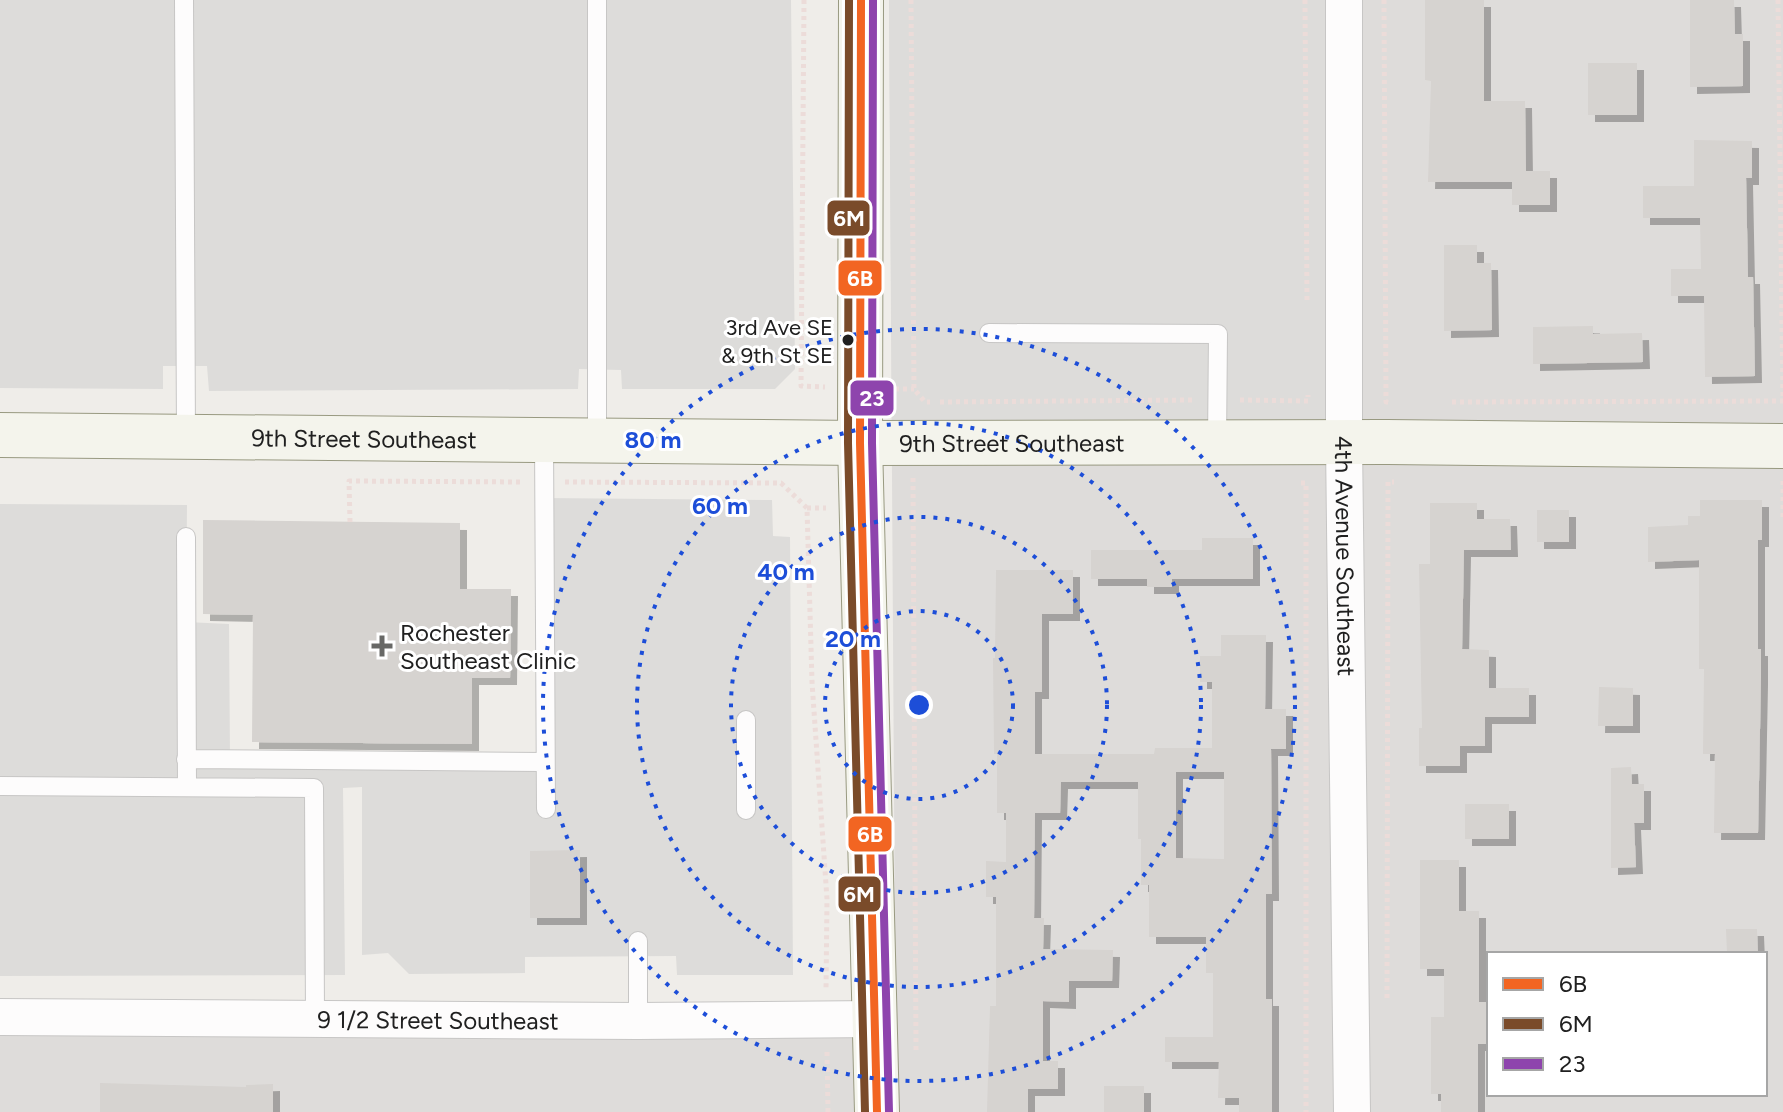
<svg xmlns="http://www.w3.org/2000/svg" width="1783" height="1112" viewBox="0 0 1783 1112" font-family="Figtree,sans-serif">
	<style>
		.residential { fill: #dedcda; fill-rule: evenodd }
		.religious { fill: #dddcda }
		.building { fill: #d6d3d0; fill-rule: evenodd; filter: url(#shadow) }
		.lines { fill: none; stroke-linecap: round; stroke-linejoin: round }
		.lane-casing { stroke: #c7c6c5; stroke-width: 20 }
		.street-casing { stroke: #c7c6c5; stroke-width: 38 }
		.secondary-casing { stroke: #989980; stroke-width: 46 }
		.path { stroke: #ecdcd9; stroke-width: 5; stroke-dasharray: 4 4; stroke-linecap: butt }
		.lane { stroke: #fdfcfc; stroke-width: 18 }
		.street { stroke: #fdfcfc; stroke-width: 36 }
		.secondary { stroke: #f4f4ec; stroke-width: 44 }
		.bus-1-casing { stroke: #fff; stroke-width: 14 }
		.bus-2-casing { stroke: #fff; stroke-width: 14 }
		.bus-3-casing { stroke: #fff; stroke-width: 14 }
		.bus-1 { stroke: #f26522; stroke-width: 8 }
		.bus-2 { stroke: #7a4b2a; stroke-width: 8 }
		.bus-3 { stroke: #8e44ad; stroke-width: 8 }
		.ring { fill: none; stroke: #1d4ed8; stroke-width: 4; stroke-dasharray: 4 8 }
		.bus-dot { fill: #202020; stroke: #fff; stroke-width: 3 }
		.poi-dot { fill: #686866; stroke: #fff; stroke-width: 3 }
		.labels { text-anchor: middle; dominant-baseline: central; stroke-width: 6; stroke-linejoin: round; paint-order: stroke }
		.bus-label { font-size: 22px; fill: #202020; stroke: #fff; text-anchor: end }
		.street-label { font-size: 24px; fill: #202020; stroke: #fff }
		.poi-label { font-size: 24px; fill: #202020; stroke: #fff; text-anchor: start }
		.centre { fill: #1d4ed8; stroke: #fff; stroke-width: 4 }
		.ring-label { font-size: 24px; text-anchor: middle; font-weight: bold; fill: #1d4ed8; stroke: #fff; stroke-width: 6; stroke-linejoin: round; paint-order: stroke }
		.line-badge { stroke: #fff; stroke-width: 3 }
		.badge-label { font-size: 22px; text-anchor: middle; font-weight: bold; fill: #fff }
	</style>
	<defs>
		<filter id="shadow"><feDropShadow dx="7" dy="7" stdDeviation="0" flood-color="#0004"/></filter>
	</defs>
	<rect width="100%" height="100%" fill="#efede9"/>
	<path class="residential" d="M889 0H1783V1112H896ZM1489 954H1765V1094H1489Z
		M0 1003H863V1112H0Z"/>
	<path class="religious" d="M0 0H791L795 369 775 389H622L621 370 579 369 578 389 209 391 207 366H163V389L0 388Z
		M889 0H1325V427L892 426Z
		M544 498 772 500 773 536 790 537 793 975H677L676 956 525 957V973L409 974 388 953 362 955V787L343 788 345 975 0 976V504L187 505 186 622 229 624 230 760 544 762Z"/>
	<path class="building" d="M1425 0H1484V101H1525L1526 171H1550V205H1512V182H1428L1431 81 1425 80Z
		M1690 0H1734L1735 34H1743V86L1690 87Z
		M1588 63H1637V115H1588Z
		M1694 140 1752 141V178H1746L1748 277H1753L1755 376 1705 377 1704 296H1671V269H1701L1700 218H1643V186H1694Z
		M1444 245H1477V263H1491L1492 330 1444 331Z
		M1593 326V334L1642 333 1643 362 1533 364V327Z
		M1700 500H1762V540H1758V649H1761V678L1758 833H1714L1715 754H1703L1704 669H1699V560L1648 562V527L1688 525V516H1700Z
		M1430 503H1477V519H1510L1511 550H1464L1462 649 1489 650V688H1529V717H1485V746H1460V766H1419V728H1422L1419 564H1430Z
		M1537 510H1569V542H1537Z
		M203 520 460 523V589H511L510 678H472V744L252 742 253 615 203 614Z
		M1202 538H1253V579H1172V587H1147V579H1091V550H1202Z
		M996 570H1073V614H1042V692H1035V754H1154L1155 748H1212V682H1200V656H1221V635H1266L1265 709H1286V749H1271L1272 894H1266V999H1272V1112H1239V1098H1218L1219 1062H1165V1037H1213V973H1206V937H1149V885H1141V839H1138V782H1061L1060 813H1035L1034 918H1044L1043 949 1113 950 1112 981H1069V1002L1043 1001V1061H1058V1089H1028V1112H987L990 1006H996V897H986V861L1006 862V813H997V754H994L993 658H995ZM1176 772H1224V859L1176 858Z
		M1599 687 1633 688V726H1598Z
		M1631 767 1632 784H1644V823H1634L1636 867 1611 868V768Z
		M1465 804H1509V839H1465Z
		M580 850V918H530V851Z
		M1420 860H1459V911H1479V1002H1489V1044H1478V1112H1441V1094H1431V1017H1444V969H1420Z
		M1726 929H1757L1758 954H1727Z
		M100 1083 246 1087V1085L273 1084V1112H100Z
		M1104 1086H1144V1112H1104Z"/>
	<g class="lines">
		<g class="lane-casing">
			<path id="lane" d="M184 0 186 437
				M597 0V440
				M989 333 1218 334 1217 442
				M544 440 546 809
				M186 537 187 787
				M746 720V810
				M186 759 544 762
				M0 786 314 788 315 1018
				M638 941V1021"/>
		</g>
		<g class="street-casing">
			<g id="street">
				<path id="s1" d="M1344 0V442L1352 1112"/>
				<path id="s2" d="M0 1017 638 1021 875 1019"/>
			</g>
		</g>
		<g class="secondary-casing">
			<g id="secondary">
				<path d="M861 0 860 443 877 1112"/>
				<path id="s3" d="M0 435 860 443 1387 442 1783 446"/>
			</g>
		</g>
		<path class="path" d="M804 0 801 386 825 387
			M911 0 914 389 925 402H930
			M1305 0 1307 301
			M1384 0 1386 402H1390
			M895 389H914
			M1240 400 1308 401V395
			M940 402 1194 400
			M1452 402 1783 401 1778 0
			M913 478 916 1052
			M1783 481V520
			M565 482 781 483 807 508 812 682 827 899 826 990
			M1301 483H1306V1112
			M807 508H826
			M350 522 349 481 523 482
			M1387 998 1388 482H1394
			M827 1052 828 1112"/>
		<use href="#lane" class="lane"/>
		<use href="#street" class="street"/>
		<use href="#secondary" class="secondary"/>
		<g class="bus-1-casing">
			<path id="bus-1" d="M861 0 860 443 877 1112"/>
		</g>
		<g class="bus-2-casing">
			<path id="bus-2" d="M849 0 848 443 865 1112"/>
		</g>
		<g class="bus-3-casing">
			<path id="bus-3" d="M873 0 872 443 889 1112"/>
		</g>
		<use href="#bus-1" class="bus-1"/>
		<use href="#bus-2" class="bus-2"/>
		<use href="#bus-3" class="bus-3"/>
	</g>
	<g class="ring">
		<circle cx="919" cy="705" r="94"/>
		<circle cx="919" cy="705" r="188"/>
		<circle cx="919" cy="705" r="282"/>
		<circle cx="919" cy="705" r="376"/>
	</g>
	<circle class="bus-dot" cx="848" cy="340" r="7"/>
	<path class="poi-dot" d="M378 634h8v8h8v8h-8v8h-8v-8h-8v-8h8z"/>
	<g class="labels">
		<g class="bus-label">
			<text x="833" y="327">3rd Ave SE<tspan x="833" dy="28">&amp; 9th St SE</tspan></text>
		</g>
		<g class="street-label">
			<text stroke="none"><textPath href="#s3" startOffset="364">9th Street Southeast</textPath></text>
			<text stroke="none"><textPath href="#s3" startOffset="1012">9th Street Southeast</textPath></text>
			<text stroke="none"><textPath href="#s1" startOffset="556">4th Avenue Southeast</textPath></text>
			<text stroke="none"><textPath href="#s2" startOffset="438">9 1/2 Street Southeast</textPath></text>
		</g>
		<g class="poi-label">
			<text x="400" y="632">Rochester<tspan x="400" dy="28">Southeast Clinic</tspan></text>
		</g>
	</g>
	<circle cx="919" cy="705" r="12" class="centre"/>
	<g class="ring-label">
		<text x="653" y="448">80 m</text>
		<text x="720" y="514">60 m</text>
		<text x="786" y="580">40 m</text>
		<text x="853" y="647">20 m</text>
	</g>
	<g class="line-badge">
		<rect x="826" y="199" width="45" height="38" rx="8" fill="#7a4b2a"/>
		<rect x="837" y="259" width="46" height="38" rx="8" fill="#f26522"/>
		<rect x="849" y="379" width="46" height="38" rx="8" fill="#8e44ad"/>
		<rect x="847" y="815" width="46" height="38" rx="8" fill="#f26522"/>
		<rect x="837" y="875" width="45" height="38" rx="8" fill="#7a4b2a"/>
	</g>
	<g class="badge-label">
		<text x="849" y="226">6M</text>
		<text x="860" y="286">6B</text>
		<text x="872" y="406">23</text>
		<text x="870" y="842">6B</text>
		<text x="859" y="902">6M</text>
	</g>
	<rect x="1487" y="952" width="280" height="144" fill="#ffffff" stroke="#a6a6a6" stroke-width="2"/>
	<rect x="1503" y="978" width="40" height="12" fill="#f26522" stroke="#a6a6a6" stroke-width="2"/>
	<text x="1559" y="992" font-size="24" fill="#202020">6B</text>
	<rect x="1503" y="1018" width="40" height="12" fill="#7a4b2a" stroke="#a6a6a6" stroke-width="2"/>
	<text x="1559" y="1032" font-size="24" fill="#202020">6M</text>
	<rect x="1503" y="1058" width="40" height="12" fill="#8e44ad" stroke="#a6a6a6" stroke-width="2"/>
	<text x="1559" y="1072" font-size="24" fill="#202020">23</text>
</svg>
